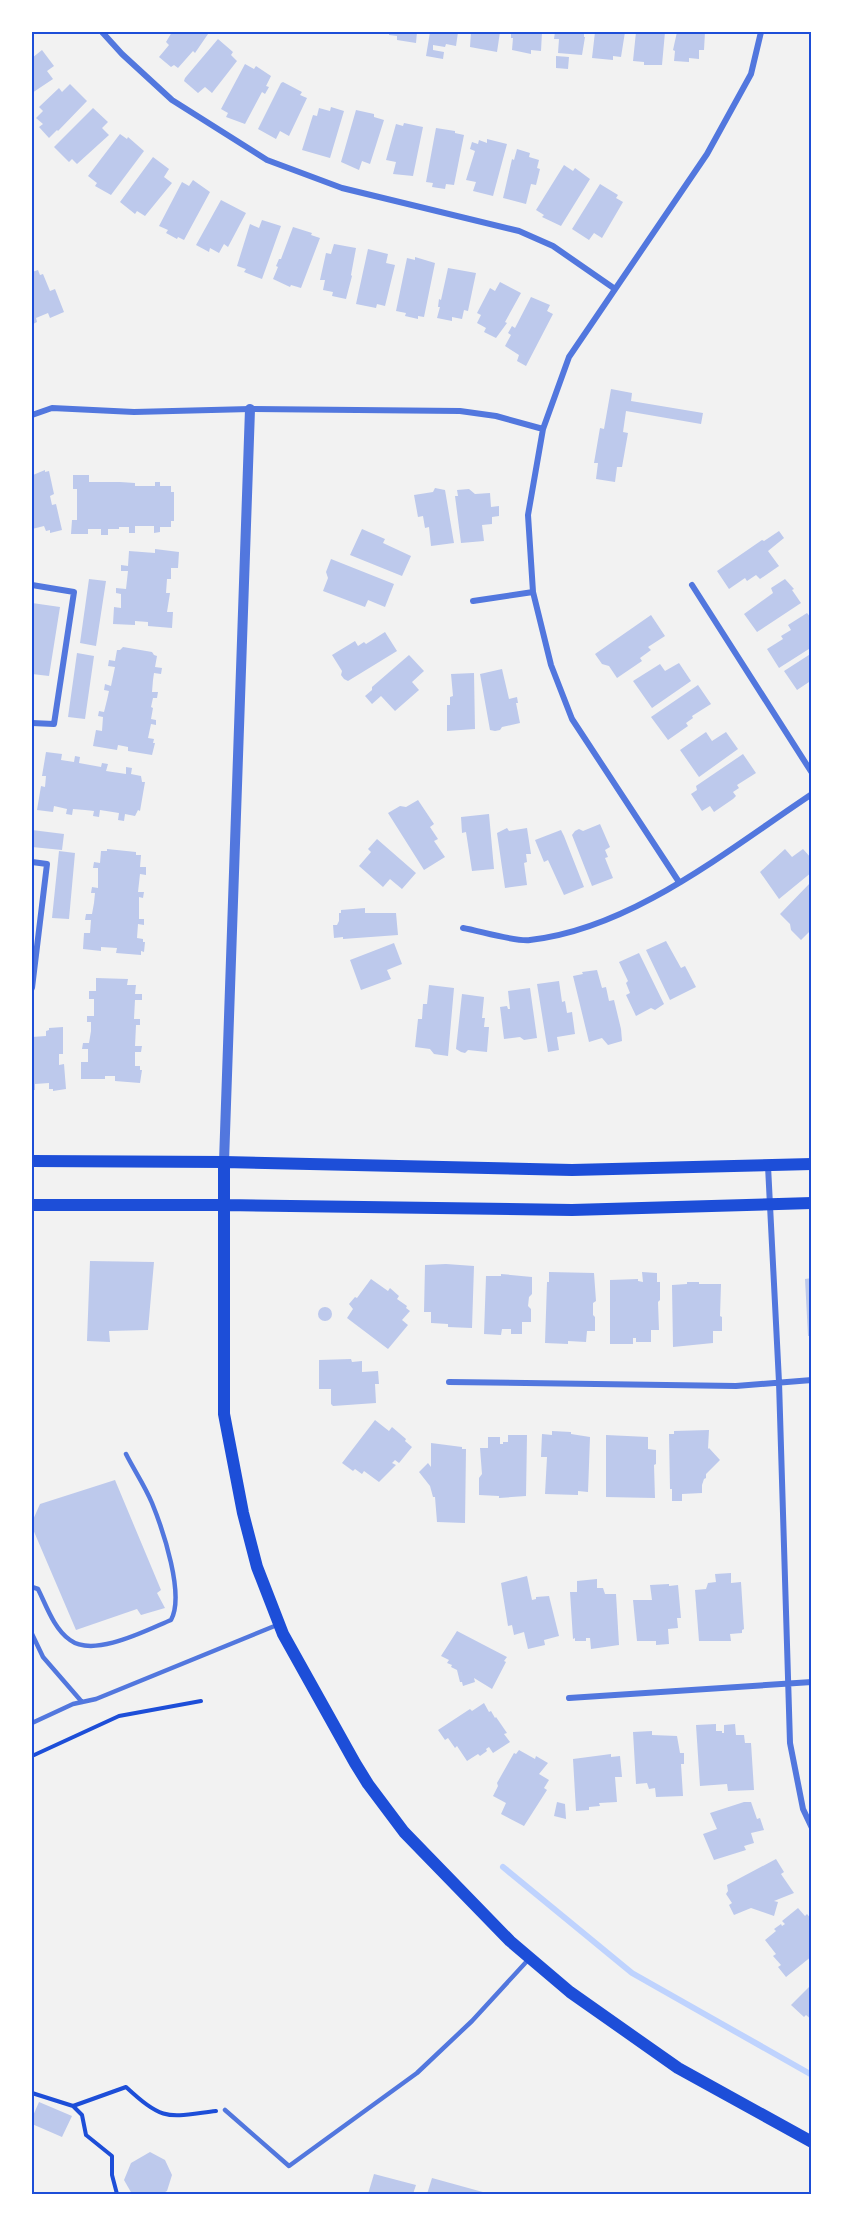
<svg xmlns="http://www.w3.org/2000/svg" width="843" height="2226" viewBox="0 0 843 2226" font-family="'IBM Plex Serif',serif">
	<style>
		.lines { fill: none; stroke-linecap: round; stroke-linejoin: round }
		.stream { stroke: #bfd3fe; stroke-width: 6 }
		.building { fill: #bdc9ec }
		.path { stroke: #1d4ed8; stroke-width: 4 }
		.service { stroke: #5277de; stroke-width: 4.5 }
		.minor { stroke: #5277de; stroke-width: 6 }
		.tertiary { stroke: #5277de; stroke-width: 10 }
		.secondary { stroke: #1d4ed8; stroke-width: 12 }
		.neatline { fill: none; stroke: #1d4ed8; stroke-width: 2 }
	</style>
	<rect width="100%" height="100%" fill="#f2f2f2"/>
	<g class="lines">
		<path class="stream" d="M503 1867 632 1973 812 2075"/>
	</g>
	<path class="building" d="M172 32H205L208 34 195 53 193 51 178 68 174 65 171 67 159 57 169 45 166 42Z
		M389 32H417L416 43 397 40V36L389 35Z
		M430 32H458L456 46 446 44 445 47 433 45V50L444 52 443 59 426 56Z
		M471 32H500L497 52 470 47Z
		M511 32H542L541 51 531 50V54L512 50 513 38H511Z
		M555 32H584V37H585L582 55 558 53 559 39H554Z
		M595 32H625L621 57 613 56V60L592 58Z
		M636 32H665L662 65H644V62L633 61Z
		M677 32H705L704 50H699V59L689 58V62L674 61 675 51 673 50Z
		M218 39 233 52 231 55 237 61 212 93 205 87 198 93 184 81 185 78Z
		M42 50 54 66 47 71 53 79 32 93V58Z
		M556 56 569 57 568 69 556 68Z
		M245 64 254 69 256 66 271 76 266 86 269 87 265 94 262 92 245 124 226 117 228 113 221 109Z
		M283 82 302 92 300 95 307 98 289 136 280 131 276 139 258 129 281 83Z
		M70 84 87 101 58 131 57 130 49 138 39 127 43 124 36 118 43 111 39 107 59 88 62 92Z
		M331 107 344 111 330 158 302 150 313 115 317 116 319 108 330 111Z
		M93 108 108 122 102 128 109 135 77 164 72 159 69 162 54 147Z
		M356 110 374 114V117L384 120 370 164 362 161 359 170 341 162Z
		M404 123 423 127 413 176 393 174 396 162 386 160 396 124 403 126Z
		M436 128 455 131V133L464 135 454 185 446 184 445 189 432 187 433 183 426 182Z
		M120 134 127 139 128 137 144 151 111 195 95 186 97 183 88 176Z
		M487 139 507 144 493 196 473 191 476 182 466 180 475 151 470 149 472 142 478 144 479 140 487 143Z
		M517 149 530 153 529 157 539 160 537 168 540 169 536 185 531 184 526 204 503 198 512 159 514 160Z
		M153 157 169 169 164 177 172 183 145 216 137 211 135 214 120 202Z
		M564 165 573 171 575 168 590 179 561 226 542 217 544 215 536 210Z
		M193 180 210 192 184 240 178 237 177 239 166 233 168 230 159 226 182 182 189 186Z
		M600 184 618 195 616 198 623 202 602 238 594 233 589 240 572 229Z
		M221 200 246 213 228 247 224 244 219 253 210 248 209 252 196 245Z
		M262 220 281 226 262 279 244 272 246 269 237 266 250 224 259 228Z
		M293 227 312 233 311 235 320 238 301 288 291 285 290 287 273 279 278 267 276 266 279 259H281Z
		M334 244 356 248 351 275 352 276 346 299 332 296 333 292 323 290 325 280H320L326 253 331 254Z
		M368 249 388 254 386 263 395 265 385 306 377 304 376 308 356 304Z
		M415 257 435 263 424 317 418 316V319L405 316 406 313 396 311 407 258 415 260Z
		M448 268 476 273 468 311 464 310 462 319 452 317V321L437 318 440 307H438L439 299 441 300Z
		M38 270 40 275 43 274 50 291 55 289 64 312 50 318 48 313 36 318 37 322 33 324 32 272Z
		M500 282 521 293 505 322 507 323 496 338 484 332 486 328 477 323 481 315 477 313 490 288 495 291Z
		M531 297 550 305 547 311 553 314 526 366 517 361 519 355 505 346 511 335 508 333 512 326 515 328Z
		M611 389 632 393 631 401 703 413 701 424 626 411 623 432 628 433 622 467H617L615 482 596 479 598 463H594L600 428 604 429Z
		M45 470V472L49 471 54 494 50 496 52 505 56 504 62 530 50 533V530L46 531 44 526 32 529V481L34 480 33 475Z
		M73 475H89V482H120L135 483V486H155V482H160V486H171V492H174V521H171V527H160V532L154 533V526H135V533H129V527H119V529H108V535H101V529H88V534H71L72 520H77V489H73Z
		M435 488 445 490 454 543 431 546 429 527 425 528 423 516 418 517 414 495 433 492Z
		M469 489 475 494 490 493 491 507 499 506V516L492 517V524L482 525 484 541 461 543 455 496H458L457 490Z
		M362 529 385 539 383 543 411 556 402 576 350 555Z
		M779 531 784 538 768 551 779 566 760 579 756 575 747 581 745 578 729 589 717 571 762 540 764 541Z
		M155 549 179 552 178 568H171V579H167L166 593H170L167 612H173L172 628 148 626V622L135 621V625L113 624 114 607 121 608V594L116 593V588L126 589 128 571H121V565L128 566 129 551 155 553Z
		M331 559 394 584 385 607 368 600 365 607 323 591 328 578 326 572Z
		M89 579 106 581 96 646 80 643Z
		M785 579 794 589 792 590 801 603 757 632 744 614 773 593 771 588Z
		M32 603 60 607 49 676 32 674Z
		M807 613 812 619V647L779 668 767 649 783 639 781 636 791 630 788 625Z
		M651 615 665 636 648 647 651 650 640 658 642 661 617 678 609 666 602 664 595 654Z
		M385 632 397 651 348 681 344 679 341 675 342 671 332 655 355 641 358 646 364 642 366 644Z
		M123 647 152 652 154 655 157 656 155 667 162 668 161 674 154 673 153 680 152 692H158L157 698H153L151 707 153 708 151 719 156 720V725L151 724 148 738 154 739 153 743H155L152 755 128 751V747L118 745 117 750 93 746 96 730 102 731 103 717 98 716 99 711 104 712 107 700 109 691 104 690 105 684 111 686 115 667 108 666 109 660 115 661 117 650H120Z
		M77 653 94 656 85 719 68 717Z
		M812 653V680L797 690 784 671Z
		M409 655 424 671 412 682 419 690 395 711 381 696 372 704 365 696 372 690V687Z
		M679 663 691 681 652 708 633 681 660 664 665 671Z
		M502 669 509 699 517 697 518 703H516L520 723 502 727 500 730 495 731 490 730 480 674Z
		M474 673 475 729 447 731V705H450V697L453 696 451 674Z
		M698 685 711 704 692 716 693 718 686 723 688 726 668 740 651 717Z
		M706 732 712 741 726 732 738 749 699 777 680 750Z
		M46 752 62 754 61 760 74 762 75 756 80 757 79 763 101 767 102 763 108 764 106 771 126 774V767L132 768 131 774 141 776 142 782H145L140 811 138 810 135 816 125 814 124 821 118 820 119 813 100 810 99 817 93 816 94 811 85 810 73 809 72 815 66 814 67 809 54 806 53 812 37 810 41 786 45 787 46 776H42Z
		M743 754 756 773 737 785 739 788 733 792 736 796 733 799 714 812 710 806 702 811 691 794 697 790 696 786Z
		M418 800 434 824 430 827 438 839 434 841 445 857 424 870 388 813 400 806 406 807Z
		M489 814 494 869 472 871 466 832 462 833 461 817Z
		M600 824 610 847 605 850 608 857 605 858 613 878 592 886 572 835 575 831 579 829 583 831Z
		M507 828 509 831 527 828 531 854H526L527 862 524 863 527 885 505 888 497 833Z
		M32 830 64 834 62 850 32 847Z
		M561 830 564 836 584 887 564 895 548 860 544 862 535 840Z
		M377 839 416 873 402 889 390 879 383 887 359 866 371 852 368 849Z
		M107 849 136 852V855H141L140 867H146V875L140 874 138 892H144L143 898 139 897V919H144V925L138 924 137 938 143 939V942H145L144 952 141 951V955L116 953 117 948 101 947V951L83 949 84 933H90L91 920H85L86 914H92L94 903 95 893H91L92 887 98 888V868H93L94 862 100 863 101 851H107Z
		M785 849 792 857 803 849 812 859V872L779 899 760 872Z
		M59 851 75 853 69 919 52 918Z
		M812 881V929L801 940 791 930 790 924 780 914Z
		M365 908V913H396L398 935 343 939V937L334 938 333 925H337L339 921V913H341V910Z
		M666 941 681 968 685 966 696 987 670 1000 646 950Z
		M394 943 402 964 387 970 391 979 361 990 350 960Z
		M639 953 664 1004 655 1010 651 1008 636 1016 626 995 630 993 626 983 628 981 619 962Z
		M597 970 602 988 606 987 609 1001 614 1000 621 1029 622 1041 608 1045 602 1038 589 1042 573 976 583 974 582 972Z
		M96 978 128 979 127 985H136L135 994H142V1000H135L134 1019H140V1025H136L135 1046H142L141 1052H135V1066H140V1070H142L140 1083 115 1081V1076H105V1079H81V1062H88V1049H82L83 1043H89L91 1031V1022H87V1016H94V999H89V991H96Z
		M559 981 562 1002 565 1001 567 1013 572 1012 575 1034 557 1037 559 1050 548 1052 537 984Z
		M429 985 454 988 448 1056 434 1054 430 1049 415 1047 418 1019H422L423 1004H427Z
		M530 988 537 1038 524 1040 520 1037 504 1039 500 1007 507 1006 508 1009H510L508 991Z
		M462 994 484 997 482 1018H485L484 1027H489L487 1052 468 1050 465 1053 461 1052 456 1049Z
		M63 1027V1054H59V1065L64 1064 66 1089 53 1091V1089H49V1083L35 1084V1090H32V1037L46 1036V1031L49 1030V1028Z
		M90 1261 154 1262 148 1330 109 1331 110 1342 87 1341Z
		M446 1264 474 1266 472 1328 448 1327V1324L431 1323V1312H424L425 1265Z
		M549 1272 594 1273 596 1301 593 1303V1315L595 1317V1331H587L586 1342 568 1341V1344L545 1343 547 1282H549Z
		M642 1272 657 1273V1282H660V1300L658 1302 659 1330H651V1342H636V1338H633V1344H610V1280L638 1279V1281L643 1282Z
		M501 1274 532 1277V1294L529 1297 528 1306 531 1309V1322H522V1334H511V1329H502L501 1335 484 1334 486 1276H501Z
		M812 1278V1336H808L805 1279Z
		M371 1279 388 1291 390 1288 399 1296 397 1299 407 1306 406 1308 410 1311 402 1320 408 1325 388 1349 347 1318 353 1309 349 1304 355 1297 357 1298Z
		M687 1282H699V1284H721L720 1316 722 1317V1331H713V1343L673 1347 672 1285 687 1284Z
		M318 1314a7 7 0 1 1 14 0a7 7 0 1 1-14 0Z
		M351 1359 352 1362 362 1361V1372L378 1371 379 1384H375L376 1403 333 1406 331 1404V1389H319V1360Z
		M375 1420 389 1431 392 1427 406 1439 405 1441 412 1447 399 1463 395 1460 392 1463 396 1465 379 1482 364 1471 362 1474 355 1469 353 1471 342 1463Z
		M709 1430 708 1449 709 1448 720 1460 706 1474V1478L704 1479 702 1485V1493L682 1494V1501H672V1489H670L669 1434H674V1431Z
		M552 1431 571 1432V1434L590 1437 588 1492 578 1491V1495L545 1494 547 1457H541L542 1434 552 1435Z
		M508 1435H527L526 1496 499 1498V1496L479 1495V1478L482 1474 480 1448H488V1437H500V1444H503V1442H508Z
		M606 1435 648 1437V1449L656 1450V1464L654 1465 655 1498 606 1497Z
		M431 1443 462 1447V1449H466L465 1523 437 1522 435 1497H433L430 1486 419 1472 428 1463 431 1467Z
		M115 1480 161 1590 157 1593 165 1608 141 1615 137 1609 76 1630 32 1527V1522L40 1504Z
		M731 1573V1583L741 1582 744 1629 742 1630V1633L730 1634 731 1641H699L695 1590 706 1589 708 1583 716 1582 715 1574Z
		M527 1576 532 1600 536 1599V1597L549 1596 559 1636 544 1640 545 1645 528 1649 524 1632 514 1635 512 1625 508 1626 501 1583Z
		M597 1579V1588H603L605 1594H616L619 1645 591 1649 590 1638H586V1641H575V1638L573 1639 570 1592H577V1581Z
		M669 1584V1586L678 1585 681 1618H677L678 1628 668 1629 669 1644 656 1645V1641H637L633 1600H652L650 1585Z
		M457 1631 507 1657 504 1661 506 1662 492 1689 474 1678 475 1682 463 1686 462 1682H460L457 1670 451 1667 452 1665 447 1663 449 1660 441 1656Z
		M484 1703 489 1712 491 1711 495 1718 496 1717 507 1733 504 1734 510 1742 493 1753 489 1747 486 1749 487 1751 480 1756 478 1754 467 1761 457 1746 455 1748 448 1738 445 1740 438 1730 470 1709 472 1711Z
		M716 1724V1731H722V1733H724V1725L735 1724 736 1735H744L745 1743H751L754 1790 728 1791 727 1784 700 1786 696 1725Z
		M652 1731V1735L677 1736 680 1753H684V1764H681L683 1796 656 1797 655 1788 649 1789 647 1783 636 1784 633 1732Z
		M519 1750 535 1759 536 1756 548 1763 539 1774 549 1780 544 1788 547 1790 524 1826 501 1814 506 1803 493 1796 498 1786 497 1783 514 1753 516 1754Z
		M611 1754V1757L620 1756 622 1777H615L617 1802 599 1803 600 1806 589 1807V1810L576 1811 573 1759Z
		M557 1802 565 1804 566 1819 554 1816Z
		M744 1802H751L757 1819 760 1818 764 1830 751 1833 754 1843 744 1846 746 1850 714 1860 703 1834 717 1829 710 1813Z
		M776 1859 784 1872 781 1874 783 1877 794 1893 774 1901 778 1902 774 1916 751 1908 734 1915 729 1905 732 1903 726 1894 728 1891 727 1885Z
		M798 1908 805 1916 807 1914 812 1920V1956L786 1977 778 1967 781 1965 773 1956 776 1954 765 1940 776 1931 774 1929 781 1924 782 1926 785 1924 782 1921Z
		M812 1984V2020L806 2015 804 2017 791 2005Z
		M39 2102 72 2116 62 2137 32 2124V2118Z
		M150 2152 165 2160 172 2175 167 2191 161 2194H132L124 2180 131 2163Z
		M374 2174 416 2185 413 2194H368Z
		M432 2178 490 2194H427Z"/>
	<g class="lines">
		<path class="path" d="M32 1756 119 1716 201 1701
			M32 2093 73 2106 126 2087C164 2122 167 2117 216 2111
			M73 2106 82 2115 86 2135 112 2156V2175L117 2194"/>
		<path class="service" d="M32 1587 38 1589C46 1605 54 1629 70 1640 94 1658 147 1630 171 1620 185 1595 163 1530 152 1503 145 1486 134 1470 126 1454
			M32 1634 43 1657 82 1702
			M32 1723 73 1704 96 1699 277 1625
			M225 2110 289 2166 417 2073 472 2021 528 1960"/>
		<path class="minor" d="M102 32 122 54 172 100 267 160 342 188 519 231 553 246 615 289
			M32 415 52 408 134 412 250 409 460 411 496 416 543 429
			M32 585 74 592 54 724 32 723
			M692 585 812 773
			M473 601 533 592
			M32 862 47 864 32 988
			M679 882 572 719 551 665 533 592 528 515 543 429 569 357 707 154 751 74 761 32
			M463 928C480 931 515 942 530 940 632 929 729 849 812 794
			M768 1166 779 1382 790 1743 803 1809 812 1828
			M449 1382 736 1386 812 1380
			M569 1698 812 1682"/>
		<path class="tertiary" d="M224 1162 250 409"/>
		<path class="secondary" d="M32 1161 224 1162 572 1170 812 1164
			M224 1162V1414L243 1513 257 1567 283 1634 355 1763 368 1784 404 1832 510 1941 570 1992 678 2068 812 2142
			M32 1205H224L572 1210 812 1203"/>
	</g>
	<rect width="843" height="2226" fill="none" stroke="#ffffff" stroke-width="66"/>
	<rect x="33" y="33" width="777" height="2160" class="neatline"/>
</svg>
